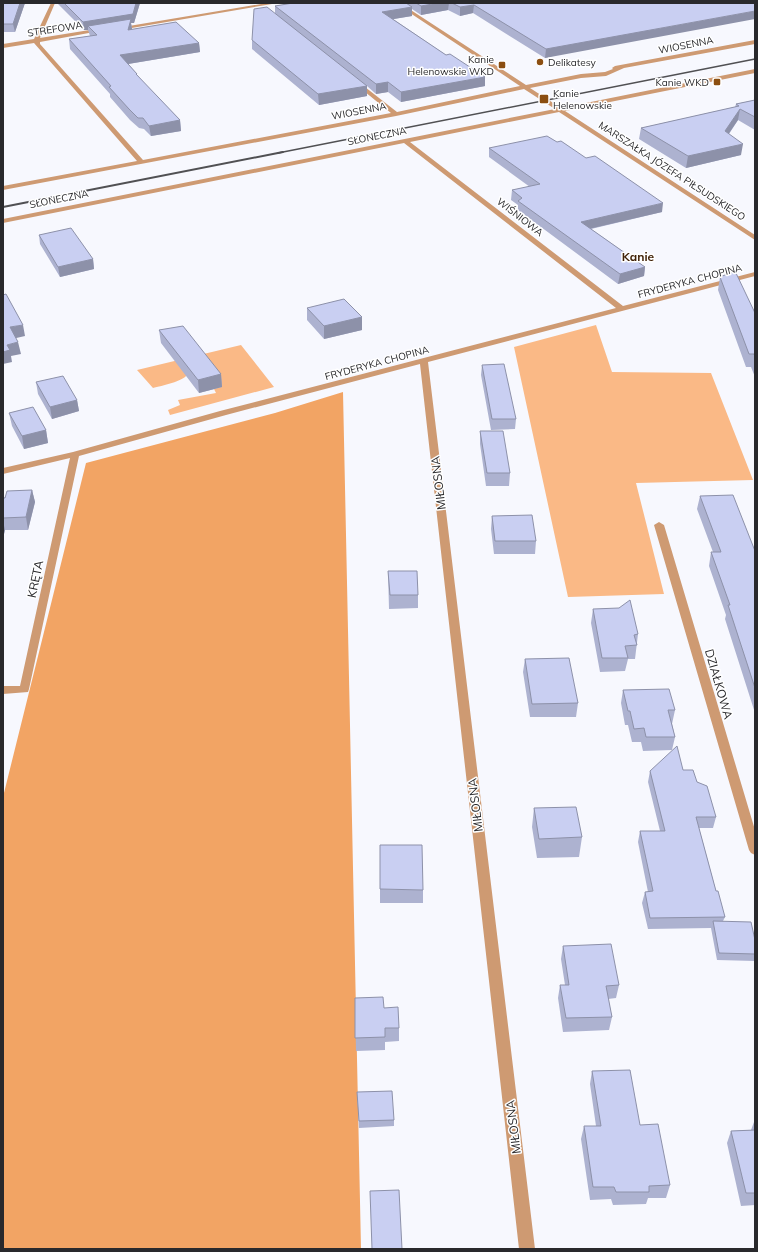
<svg xmlns="http://www.w3.org/2000/svg" width="758" height="1252" viewBox="0 0 758 1252" font-family="Mulish,sans-serif">
	<style>
		.green { fill: #fab986 }
		.forest { fill: #f2a464 }
		.lines { fill: none; stroke-linecap: round; stroke-linejoin: round }
		.minor { fill: #ce9a72; fill-rule: evenodd }
		.rail-far1 { stroke: #505053; stroke-width: 1.5 }
		.rail { stroke: #505053; stroke-width: 2 }
		.wall { fill: #adb2d0 }
		.shaded-wall { fill: #8d91a9 }
		.building { fill: #c9cff2; stroke: #8d91a9 }
		.poi-dot { fill: #8b4e11; stroke: #fff; stroke-width: 1.5 }
		.labels { text-anchor: middle; dominant-baseline: central; stroke-width: 3; stroke-linejoin: round; paint-order: stroke }
		.far-street-label { font-size: 10px; fill: #29292c; stroke: #fff }
		.far-poi-label { font-size: 10px; fill: #29292c; stroke: #fff; text-anchor: end }
		.far-quarter-label { font-size: 12px; font-weight: bold; fill: #412207; stroke: #fff }
		.street-label { font-size: 12px; fill: #29292c; stroke: #fff }
	</style>
	<rect width="100%" height="100%" fill="#f7f8fe"/>
	<path class="green" d="M596 325 612 372 711 373 753 480 636 483 664 594 568 597 514 347Z
		M241 345 274 387 170 415 168 410 180 405 178 400 216 393 214 389 221 387 187 375C183 381 162 386 153 388L137 370Z"/>
	<path class="forest" d="M343 392 361 1249H3V797L86 463 275 413Z"/>
	<g class="lines">
		<path class="minor" d="M51 3H55L40 38 102 28 105 30 40 42V44L143 160 391 113 354 83 353 82 356 80 397 112 520 86 395 3H400L526 85 581 74 605 72 613 69 612 68 615 66 755 40V44L624 68 606 76 581 78 530 88 561 108 755 69V73L565 111 755 235V240L559 112 410 142 623 306 755 272V276L428 362 535 1249H519L420 364 226 415 79 456 29 689 28 692 3 694V686H20L70 458 3 474V468L73 452 220 411 616 308 404 143 3 223V219L555 109 524 89 396 116 3 190V186L137 161 34 43 3 48V44L34 39Z
			M267 3H278L120 30 117 28Z
			M659 522 664 525 755 830V855L751 853 749 850 654 525Z"/>
		<path class="rail-far1" d="M278 153 755 59"/>
		<path class="rail" d="M3 207 283 152"/>
	</g>
	<path class="wall" d="M3 3H25L15 32H3Z
		M57 3H140L134 23H131L132 29 199 43 200 52 128 64 137 74V76L180 120 181 131 151 136 144 129 139 128 130 120 110 97V94L70 49 69 39 90 36 88 30H84Z
		M293 3H755L545 58 473 13 460 16 448 10 421 15 412 9V16L393 19 446 55 485 77V86L401 102 388 92 376 94 367 86V96L319 105 252 49V40L275 14V6Z
		M755 100V130L738 120 729 134 741 155 686 168 639 139 641 128 735 107 736 104Z
		M489 148 662 212 591 229 645 267 644 276 618 284 518 210V205L511 200 512 190 530 187 489 157Z
		M39 235 93 259 94 269 60 277 40 244Z
		M720 277 755 313V377L751 367H746L718 290Z
		M307 308 362 317V330L324 339 307 320Z
		M159 330 221 374 222 387 199 393 161 343Z
		M482 365 516 419 515 429 491 430 481 375Z
		M36 382 77 400 79 411 52 419 38 394Z
		M9 413 46 430 48 443 24 449 12 426Z
		M480 431 510 473 509 486H486L480 444Z
		M32 490 35 502 28 530H5L3 538V498Z
		M700 496 755 551V713L725 619 726 615 709 566 711 552H713L697 509Z
		M492 516 536 541 535 554H494L491 529Z
		M388 571 418 595V608L389 609Z
		M593 609 638 634 635 659H628L625 671 600 672 591 623Z
		M525 659 578 703 576 717H530L523 672Z
		M623 690 675 710 672 724 675 737 672 750 643 751 641 742H632L628 725H625L621 703Z
		M683 770 697 782 716 817 713 828H699L716 891 725 917 723 921 755 940V961L717 960 711 928 648 929 642 903 645 892H648L638 842 640 831H660L648 782 650 771Z
		M534 808 582 837 579 857 537 858 532 827Z
		M380 889 423 890V903H380Z
		M563 946 619 985 616 998 608 999 612 1017 609 1030 563 1032 558 998 560 985H565L561 959Z
		M355 998 384 1008 399 1028V1041L385 1042V1050L356 1051Z
		M592 1071 640 1125 670 1185 666 1198H648L646 1204 613 1205 611 1199 590 1200 581 1139 584 1126H596L590 1084Z
		M357 1092 394 1120V1126L359 1128Z
		M754 1122H755V1205L741 1206 727 1143 731 1131 751 1130Z"/>
	<path class="shaded-wall" d="M20 3H25L15 32 13 24Z
		M136 3H140L134 23H131L132 29 129 39 88 26V30H84L83 22Z
		M438 3H449L448 10 421 15V6Z
		M474 5 473 13 460 16V7Z
		M412 7V16L382 21V12Z
		M755 11V19L545 58 546 49Z
		M199 43 200 52 122 65 120 55Z
		M485 77V86L401 102V92Z
		M388 82V92L376 94V84Z
		M367 86V96L319 105 318 94Z
		M740 109 738 120 723 142 725 131Z
		M180 120 181 131 151 136 149 126Z
		M743 144 741 155 686 168 688 156Z
		M663 203 662 212 580 231 581 222Z
		M93 259 94 269 60 277 58 267Z
		M645 267 644 276 618 284 620 274Z
		M362 317V330L324 339V326Z
		M23 325 25 336 12 339 10 327Z
		M18 342 21 354 11 356 12 362 3 364V352L7 345Z
		M221 374 222 387 199 393 198 380Z
		M77 400 79 411 52 419 50 407Z
		M46 430 48 443 24 449 22 436Z
		M32 490 35 502 28 530 26 517Z
		M3 521 5 530 3 538Z"/>
	<path class="building" d="M3 3H20L13 24H3Z
		M64 3H136L133 14 83 22Z
		M293 3H406L412 7 382 12 446 55 450 54 485 77 401 92 388 82 376 84 275 6Z
		M416 3H438L421 6Z
		M452 3H755V11L546 49 474 5 460 7Z
		M267 7 367 86 318 94 252 40 254 9Z
		M131 19 128 30 176 22 199 43 120 55 137 74H136L180 120 149 126 143 118H138L129 109 109 87 111 86 69 39 97 35 88 26Z
		M755 100V117L740 109 725 131 743 144 688 156 641 128 739 106 736 104Z
		M547 136 557 142 561 141 586 158 595 156 663 203 581 222 645 267 620 274 518 201 522 198 512 190 540 184 489 148Z
		M71 228 93 259 58 267 39 235Z
		M735 271 755 313V357L754 354H749L720 277Z
		M6 294 23 325 10 327 18 342 7 345 10 350 3 352V295Z
		M344 299 362 317 324 326 307 308Z
		M183 326 221 374 198 380 159 330Z
		M504 364 516 419H492L482 365Z
		M63 376 77 400 50 407 36 382Z
		M33 407 46 430 22 436 9 413Z
		M480 431H503L510 473H487Z
		M32 490 26 517 3 518V498H5L7 491Z
		M733 495 755 551V688L728 605H730L711 552H721L700 496Z
		M532 515 536 541H495L492 516Z
		M388 571H417L418 595H390Z
		M630 600 638 634 634 635 637 645 625 646 628 658H602L593 609 619 608Z
		M569 658 578 703 532 704 525 659Z
		M669 689 675 710H668L675 737H646L644 728 634 729 630 711H628L623 690Z
		M677 746 683 770H693L697 782 707 786 716 817H696L716 891H718L725 917 650 918 645 892 653 891 640 831H665L650 771Z
		M576 807 582 837 539 839 534 808Z
		M380 845H422L423 890 380 889Z
		M713 921 751 922 755 940V954L719 953Z
		M611 944 619 985 606 986 612 1017 566 1018 560 985H569L563 946Z
		M383 997 384 1008 398 1007 399 1028H385V1037L355 1038V998Z
		M630 1070 640 1125 658 1124 670 1185 649 1186V1192H616L614 1187H593L584 1126H601L592 1071Z
		M392 1091 394 1120 359 1121 357 1092Z
		M755 1130V1193H746L731 1131Z
		M399 1190 402 1249H372L370 1191Z"/>
	<g class="poi-dot">
		<circle cx="540" cy="62" r="4"/>
		<rect x="498" y="61" width="8" height="8" rx="2"/>
		<rect x="713" y="78" width="8" height="8" rx="2"/>
		<rect x="539" y="94" width="10" height="10" rx="2"/>
	</g>
	<g class="labels">
		<g class="far-street-label">
			<text transform="translate(55 29) rotate(-9)">STREFOWA</text>
			<text transform="translate(686 45) rotate(-11)">WIOSENNA</text>
			<text transform="translate(359 111) rotate(-11)">WIOSENNA</text>
			<text transform="translate(377 136) rotate(-11)">SŁONECZNA</text>
			<text transform="translate(672 171) rotate(33)">MARSZAŁKA JÓZEFA PIŁSUDSKIEGO</text>
			<text transform="translate(59 199) rotate(-11)">SŁONECZNA</text>
			<text transform="translate(520 217) rotate(38)">WIŚNIOWA</text>
			<text transform="translate(690 281) rotate(-15)">FRYDERYKA CHOPINA</text>
			<text transform="translate(377 363) rotate(-15)">FRYDERYKA CHOPINA</text>
		</g>
		<g class="far-poi-label">
			<text x="494" y="59">Kanie<tspan x="494" dy="12">Helenowskie WKD</tspan></text>
			<text x="548" y="62" text-anchor="start">Delikatesy</text>
			<text x="709" y="82">Kanie WKD</text>
			<text x="553" y="93" text-anchor="start">Kanie<tspan x="553" dy="12">Helenowskie</tspan></text>
		</g>
		<g class="far-quarter-label">
			<text x="638" y="256">Kanie</text>
		</g>
		<g class="street-label">
			<text transform="translate(438 483) rotate(-97)">MIŁOSNA</text>
			<text transform="translate(35 579) rotate(-78)">KRĘTA</text>
			<text transform="translate(719 684) rotate(74)">DZIAŁKOWA</text>
			<text transform="translate(475 805) rotate(-97)">MIŁOSNA</text>
			<text transform="translate(513 1127) rotate(-97)">MIŁOSNA</text>
		</g>
	</g>
	<rect width="758" height="1252" fill="none" stroke="#29292c" stroke-width="8"/>
</svg>
